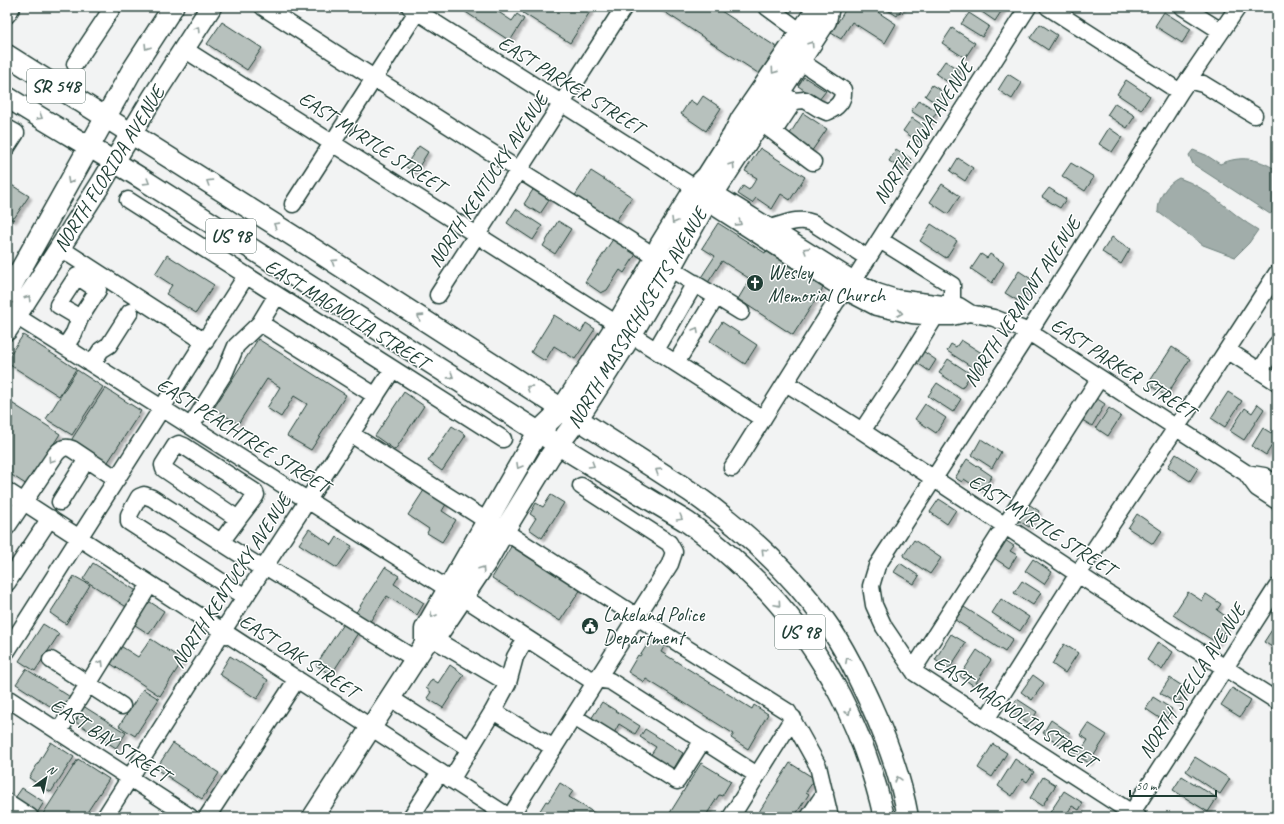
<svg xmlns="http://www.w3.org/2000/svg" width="1284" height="824" viewBox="0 0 1284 824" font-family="Caveat,sans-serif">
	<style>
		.water { fill: #a1adaa; stroke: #6d807b }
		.building { fill: #b7c1bd; stroke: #1f3d34; filter: url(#shadow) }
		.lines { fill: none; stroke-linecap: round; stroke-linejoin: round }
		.minor-casing { stroke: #1f3d34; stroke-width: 19 }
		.major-casing { stroke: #1f3d34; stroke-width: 23 }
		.minor { stroke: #fff; stroke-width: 16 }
		.major { stroke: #fff; stroke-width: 20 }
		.oneway { stroke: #8f9e9a }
		.labels { text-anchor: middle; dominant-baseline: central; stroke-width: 3; stroke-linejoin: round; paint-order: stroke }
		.shield { fill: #fff; stroke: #627771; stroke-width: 1 }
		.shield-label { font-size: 19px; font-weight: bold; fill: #1f3d34 }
		.street-label { font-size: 20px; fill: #1f3d34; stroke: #fff }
		.poi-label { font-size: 20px; fill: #1f3d34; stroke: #fff; text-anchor: start }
	</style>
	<defs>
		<filter id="shadow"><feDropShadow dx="3" dy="3" stdDeviation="1" flood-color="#0004"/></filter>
	</defs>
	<rect width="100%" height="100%" fill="#f2f3f3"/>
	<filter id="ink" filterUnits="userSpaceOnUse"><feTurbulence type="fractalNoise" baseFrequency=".025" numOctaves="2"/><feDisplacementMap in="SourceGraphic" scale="8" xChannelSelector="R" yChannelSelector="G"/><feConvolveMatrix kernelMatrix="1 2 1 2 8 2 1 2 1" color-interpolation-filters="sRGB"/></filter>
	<g filter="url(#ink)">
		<path class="water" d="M1193 150 1206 155 1220 164C1241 155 1257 158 1277 170V209L1270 214 1193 164 1189 155Z
			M1179 178C1210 188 1230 214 1258 230L1249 243 1235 257 1203 245 1158 212C1158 198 1166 184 1179 178Z"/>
		<path class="building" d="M466 7H491L512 21 517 14 524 19 510 41 464 11Z
			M527 7H593L570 43 523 13Z
			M657 7H715L778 48 761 75Z
			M847 7H870L896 24 885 43 852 22 841 39 831 33Z
			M883 7H903L897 16Z
			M981 7H1004L995 21 979 10Z
			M1164 12 1191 29 1182 43 1155 26Z
			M969 13 989 26 982 37 961 24Z
			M222 22 262 48 247 70 207 44Z
			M1040 24 1057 35 1048 50 1030 38Z
			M952 28 975 43 965 58 942 43Z
			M945 61 961 71 952 85 936 74Z
			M1008 74 1022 83 1012 99 998 90Z
			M804 77 826 91 819 100 798 86Z
			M1126 80 1150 96 1141 110 1117 94Z
			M932 85 948 95 941 106 925 96Z
			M703 96 721 108 706 131 681 114 690 100 697 105Z
			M919 100 937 111 930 123 911 111Z
			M1115 103 1135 116 1127 128 1107 115Z
			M803 113 827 129 811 152 788 137Z
			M912 118 927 128 919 142 903 131Z
			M1109 128 1122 137 1112 152 1099 144Z
			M419 146 428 152 415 173 405 166Z
			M760 148 805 177 790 200 781 194 772 209 756 198 752 203 738 194 743 186 749 190 757 178 745 171Z
			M896 149 911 159 903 170 889 161Z
			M958 158 973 168 965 181 950 171Z
			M1071 163 1094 177 1085 191 1062 176Z
			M591 171 632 197 614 224 574 197Z
			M10 184 29 196 13 220 7 216V189Z
			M942 184 960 196 948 214 930 202Z
			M534 188 550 199 540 214 524 204Z
			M1049 188 1066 199 1060 208 1042 197Z
			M516 209 542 226 533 240 507 223Z
			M558 221 571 229 555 254 543 246Z
			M718 223 765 253 766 251 823 288 793 335 738 299 750 279 722 261 707 284 700 279 715 256 702 248Z
			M931 224 957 241 946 258 920 241Z
			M615 236 638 251 624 273 620 270 607 290 601 293 585 282Z
			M1112 237 1130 249 1121 264 1102 252Z
			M981 254 987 258 990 254 1004 263 992 283 971 269Z
			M167 255 214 285 196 313 166 294 172 285 155 274Z
			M1019 271 1034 281 1020 302 1005 293Z
			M554 315 581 332 586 323 595 329 575 359 554 346 545 361 531 352Z
			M722 322 757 345 745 364 710 341Z
			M23 335 76 369 59 396 7 363V359Z
			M258 339 346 395 311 450 287 436 307 404 294 396 281 417 267 408 280 387 267 379 238 424 214 408Z
			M961 340 988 357 978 371 947 351 951 344 956 347Z
			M1172 347 1190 359 1166 396 1148 384Z
			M920 349 936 360 929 371 913 360Z
			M948 359 971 374 962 388 939 373Z
			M77 370 103 387 72 435 46 419Z
			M937 383 961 399 953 412 928 396Z
			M105 388 141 411 106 465 70 442Z
			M404 392 424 406 395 450 375 436Z
			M1228 392 1242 401 1225 427 1211 418Z
			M1093 396 1105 404 1092 426 1079 418Z
			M7 400 60 434 27 485 7 472Z
			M925 404 946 418 936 433 915 419Z
			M1258 404 1264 409 1244 440 1230 431 1245 408 1252 413Z
			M1109 408 1121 416 1108 436 1096 428Z
			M1277 425V437L1266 455 1252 446 1263 428 1271 433Z
			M452 426 466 435 442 471 428 461Z
			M981 439 1001 452 992 468 972 455Z
			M1176 454 1198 468 1190 481 1168 467Z
			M967 459 992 476 982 491 964 479 962 482 955 478Z
			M426 487 448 501 442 511 456 520 442 542 427 533 429 529 408 515Z
			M551 495 564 503 542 538 529 529 536 518 530 514 536 503 543 507Z
			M939 499 956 510 947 524 930 512Z
			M1027 503 1039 511 1029 527 1016 519Z
			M1137 514 1162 531 1153 544 1128 528Z
			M309 529 332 545 337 537 352 546 337 568 299 544Z
			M914 540 941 558 930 574 903 556Z
			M1005 540 1014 546 1010 551 1017 555 1009 568 994 558Z
			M512 545 581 589 560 621 492 578Z
			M1033 559 1052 572 1044 584 1025 571Z
			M93 563 138 592 128 608 83 579Z
			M900 563 919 576 914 584 894 572Z
			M385 567 399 576 394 584 424 603 417 615 387 596 369 623 355 614Z
			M74 576 90 585 66 624 50 613Z
			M1022 581 1041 593 1033 605 1014 593Z
			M1188 592 1202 601 1206 594 1221 604 1217 610 1231 620 1217 643 1173 615Z
			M1001 599 1029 617 1020 631 992 613Z
			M147 600 164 611 149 634 132 623Z
			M964 607 1013 639 1005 652 955 620Z
			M1277 622V650L1264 642Z
			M43 624 59 634 35 671 19 661Z
			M343 624 358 633 331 675 316 665Z
			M951 634 966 643 949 669 935 660Z
			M652 637 665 645 661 652 752 709 754 705 768 714 748 749 731 738 734 734 646 679 644 682 628 672 638 655 640 656Z
			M151 639 183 660 160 696 108 662 119 645 138 657Z
			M1158 642 1173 652 1162 670 1147 660Z
			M1064 644 1078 653 1065 673 1052 664Z
			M977 650 991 660 974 686 960 676Z
			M230 656 268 680 257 699 219 674Z
			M450 665 464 675 443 708 427 698 431 692 426 688 432 679 438 683Z
			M26 669 72 698 62 714 16 684Z
			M1033 675 1044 683 1032 700 1021 692Z
			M1170 678 1187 689 1177 704 1160 693Z
			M1232 688 1251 700 1240 717 1221 705Z
			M143 689 159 699 135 736 119 726Z
			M1153 697 1172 709 1164 721 1146 709Z
			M1017 699 1037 712 1029 724 1009 711Z
			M602 702 640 726 635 734 619 724 614 733 591 719Z
			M80 704 126 733 116 748 71 719Z
			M1051 720 1070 733 1062 746 1043 733Z
			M1088 723 1107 735 1089 763 1070 751 1075 744 1082 749 1088 740 1080 735Z
			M645 729 683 753 673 770 650 756 656 747 640 737Z
			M51 742 74 757 51 792 29 778Z
			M173 743 219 773 202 799 156 769Z
			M993 744 1007 753 992 777 978 768Z
			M1195 757 1230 779 1220 794 1186 771Z
			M78 759 109 779 84 817H41Z
			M1015 759 1034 772 1027 782 1023 779 1012 796 998 786Z
			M701 763 731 781 722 796 719 795 705 817H670L668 816Z
			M790 763 815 779 806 792 809 794 794 817H753L755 814 757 815Z
			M1182 776 1217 798 1208 812 1173 790Z
			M1043 777 1056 785 1042 806 1030 798Z
			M560 783 573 791 569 797 601 817H536L546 801 548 802Z
			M22 788 44 802 36 815 13 801Z
			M1064 791 1083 803 1079 810 1072 806 1066 815 1070 817H1047Z"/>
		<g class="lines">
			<g class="minor-casing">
				<path id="minor" d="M263 7 374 78 656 257
					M410 7 684 181 711 198H723L854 280 877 292 896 298 959 306 970 313 994 318 1029 332 1246 473 1257 488 1277 501
					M767 7 801 32
					M1048 7 1180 92
					M1183 7 1221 31
					M7 15 12 7
					M184 49 617 324
					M75 64 113 7
					M1188 80 1203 84 1254 115
					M794 101 805 100 818 108 827 112C837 108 844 101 843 90L800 61
					M760 122C779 135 795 149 813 162
					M7 128 16 133 7 147
					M774 131 794 101 785 96
					M711 198 716 208 845 291 876 307 912 315 935 317H952L970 313
					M128 200 503 439
					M293 204 420 7
					M770 228C785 224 799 217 813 223L868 258
					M880 240 952 285V305
					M60 248 205 342
					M671 269 741 312
					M854 280 1028 7
					M438 295 624 7
					M16 316 448 589
					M260 323 376 396
					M632 334 638 339 763 419
					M65 347 74 333 80 318 98 290 77 276 58 305 80 318
					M656 350 695 283
					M1227 350 1277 382
					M676 363 716 297
					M92 364 101 350 109 345 130 312
					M1260 371 1277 344
					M786 383 862 431 1096 586 1277 701
					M191 426 225 372 236 346 260 323 277 295
					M862 431 901 372 935 317
					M351 434 487 521
					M732 468 836 302 845 291
					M1246 473 1264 476 1277 485
					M7 491 509 817
					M60 502 87 459
					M7 527 56 454C61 448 65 446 72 449L117 479
					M504 531 667 636 788 712 818 766 830 817
					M221 542 238 519 164 469 163 465 175 446 179 444 184 446 255 492 256 495 254 498 238 519
					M265 566 415 659
					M7 583 50 518
					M245 597 129 522V515L139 497 144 495 152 498 263 569
					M463 597 588 678 610 681 757 775
					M432 638 508 683
					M7 651 246 276
					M51 660 122 706
					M913 670 1099 379
					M7 698 190 817
					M390 698 470 749
					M493 711 554 748
					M574 717 677 781 703 740
					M987 718 1078 574 1186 413 1277 273
					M59 731 150 584
					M451 780 493 711 508 683 515 657 526 638
					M7 802 30 817
					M105 817 228 623 393 369
					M207 817 297 679
					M411 817 440 772
					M510 817 670 564 674 552 669 543 581 486
					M731 817 793 718
					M809 817 825 793
					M1129 817 1277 587
					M1138 817 915 673 884 627 874 605 871 586 877 566 1029 332 1180 92 1238 7"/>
			</g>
			<g class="major-casing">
				<path id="major" d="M7 55 309 246 691 492C742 528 789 570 826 622 844 647 858 677 871 705 887 740 901 778 908 817
					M7 97C53 126 101 153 147 182 277 264 407 347 537 431 573 455 610 476 647 498 660 506 674 514 687 522 716 542 742 566 767 591 826 654 865 733 884 817
					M7 294 131 72 173 7
					M7 330 102 182 153 97 211 7
					M425 644V629L538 432 561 410 617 324 656 257 660 245 695 188 707 176 733 135 741 119 814 13 822 7
					M313 817 425 644 438 634 487 561 504 531 550 456 577 420 632 334 671 267 702 211 826 21 829 7"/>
			</g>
			<use href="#minor" class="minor"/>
			<use href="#major" class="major"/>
		</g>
		<defs><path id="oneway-chevron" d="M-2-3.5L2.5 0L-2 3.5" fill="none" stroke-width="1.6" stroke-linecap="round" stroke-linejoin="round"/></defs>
		<g class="oneway">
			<use href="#oneway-chevron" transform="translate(197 29) rotate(-57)"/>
			<use href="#oneway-chevron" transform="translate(811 44) rotate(-57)"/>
			<use href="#oneway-chevron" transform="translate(147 47) rotate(122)"/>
			<use href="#oneway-chevron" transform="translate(774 71) rotate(125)"/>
			<use href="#oneway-chevron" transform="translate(40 117) rotate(32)"/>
			<use href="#oneway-chevron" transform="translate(732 165) rotate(-57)"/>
			<use href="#oneway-chevron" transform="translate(70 181) rotate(119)"/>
			<use href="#oneway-chevron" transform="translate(147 182) rotate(32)"/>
			<use href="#oneway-chevron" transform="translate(209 182) rotate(-148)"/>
			<use href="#oneway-chevron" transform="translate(674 221) rotate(121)"/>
			<use href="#oneway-chevron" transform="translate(739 223) rotate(33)"/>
			<use href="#oneway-chevron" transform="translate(276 225) rotate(-148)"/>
			<use href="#oneway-chevron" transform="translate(806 250) rotate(-148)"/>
			<use href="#oneway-chevron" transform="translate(334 262) rotate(-147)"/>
			<use href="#oneway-chevron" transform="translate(28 298) rotate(-57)"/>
			<use href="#oneway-chevron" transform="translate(900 313) rotate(9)"/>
			<use href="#oneway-chevron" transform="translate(420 317) rotate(-147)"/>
			<use href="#oneway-chevron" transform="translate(696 330) rotate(-59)"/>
			<use href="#oneway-chevron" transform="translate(451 376) rotate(33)"/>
			<use href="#oneway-chevron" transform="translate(529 388) rotate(-147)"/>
			<use href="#oneway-chevron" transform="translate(51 460) rotate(124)"/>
			<use href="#oneway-chevron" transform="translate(592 465) rotate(31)"/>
			<use href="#oneway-chevron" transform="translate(519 466) rotate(120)"/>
			<use href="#oneway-chevron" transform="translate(658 471) rotate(-147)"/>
			<use href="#oneway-chevron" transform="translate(680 518) rotate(31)"/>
			<use href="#oneway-chevron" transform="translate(764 551) rotate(-135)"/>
			<use href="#oneway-chevron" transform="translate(482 569) rotate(-56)"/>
			<use href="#oneway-chevron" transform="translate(778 604) rotate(49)"/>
			<use href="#oneway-chevron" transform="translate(433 615) rotate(119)"/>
			<use href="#oneway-chevron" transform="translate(848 660) rotate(-118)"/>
			<use href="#oneway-chevron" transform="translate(101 663) rotate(-58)"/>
			<use href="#oneway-chevron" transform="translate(848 712) rotate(63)"/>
			<use href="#oneway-chevron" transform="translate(898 779) rotate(-106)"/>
		</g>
	</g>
	<defs>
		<g id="church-disc" transform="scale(0.9)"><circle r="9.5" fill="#1f3d34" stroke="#fff"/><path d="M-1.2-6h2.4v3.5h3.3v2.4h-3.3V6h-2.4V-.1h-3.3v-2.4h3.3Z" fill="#fff"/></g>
		<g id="civic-disc" transform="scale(0.9)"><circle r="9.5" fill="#1f3d34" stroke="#fff"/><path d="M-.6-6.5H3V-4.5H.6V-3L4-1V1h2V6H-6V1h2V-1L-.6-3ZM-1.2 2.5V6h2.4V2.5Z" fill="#fff"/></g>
	</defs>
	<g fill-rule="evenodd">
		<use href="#church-disc" x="755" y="283"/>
		<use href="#civic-disc" x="590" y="626"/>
	</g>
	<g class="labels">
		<g class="shield">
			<rect x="27" y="69" width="58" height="34" rx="3"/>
			<rect x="206" y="219" width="50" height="34" rx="3"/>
			<rect x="775" y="615" width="50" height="34" rx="3"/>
		</g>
		<g class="shield-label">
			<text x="56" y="86">SR 548</text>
			<text x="231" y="236">US 98</text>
			<text x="800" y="632">US 98</text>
		</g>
		<g class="street-label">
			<text transform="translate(571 85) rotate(32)">EAST PARKER STREET</text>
			<text transform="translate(923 132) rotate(-57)">NORTH IOWA AVENUE</text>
			<text transform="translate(372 142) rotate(33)">EAST MYRTLE STREET</text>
			<text transform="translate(109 169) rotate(-58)">NORTH FLORIDA AVENUE</text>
			<text transform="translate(488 180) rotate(-57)">NORTH KENTUCKY AVENUE</text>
			<text transform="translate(1022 302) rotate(-57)">NORTH VERMONT AVENUE</text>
			<text transform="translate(347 314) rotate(32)">EAST MAGNOLIA STREET</text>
			<text transform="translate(637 318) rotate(-59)">NORTH MASSACHUSETTS AVENUE</text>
			<text transform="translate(1123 368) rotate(33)">EAST PARKER STREET</text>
			<text transform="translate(243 435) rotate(32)">EAST PEACHTREE STREET</text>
			<text transform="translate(1042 525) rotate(33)">EAST MYRTLE STREET</text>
			<text transform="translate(231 581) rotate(-57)">NORTH KENTUCKY AVENUE</text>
			<text transform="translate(299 656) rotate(33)">EAST OAK STREET</text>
			<text transform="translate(1192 681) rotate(-57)">NORTH STELLA AVENUE</text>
			<text transform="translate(1015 712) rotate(33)">EAST MAGNOLIA STREET</text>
			<text transform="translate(110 740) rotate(33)">EAST BAY STREET</text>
		</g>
		<g class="poi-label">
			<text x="768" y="272">Wesley<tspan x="768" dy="23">Memorial Church</tspan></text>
			<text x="603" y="614">Lakeland Police<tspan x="603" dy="23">Department</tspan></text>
		</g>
	</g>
	<rect width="1284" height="824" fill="none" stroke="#fff" stroke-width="24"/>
	<rect x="12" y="12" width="1260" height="800" fill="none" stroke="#1f3d34" stroke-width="1.5" filter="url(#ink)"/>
	<g transform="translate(46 778) rotate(33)" stroke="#ffffff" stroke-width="3" paint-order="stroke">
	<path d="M0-3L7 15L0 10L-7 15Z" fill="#1f3d34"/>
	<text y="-6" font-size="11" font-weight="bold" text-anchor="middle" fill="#1f3d34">N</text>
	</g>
	<path d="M1130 790v6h86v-6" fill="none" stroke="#1f3d34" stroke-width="2"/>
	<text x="1136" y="790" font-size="12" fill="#1f3d34" stroke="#ffffff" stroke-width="3" paint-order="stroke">50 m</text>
</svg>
